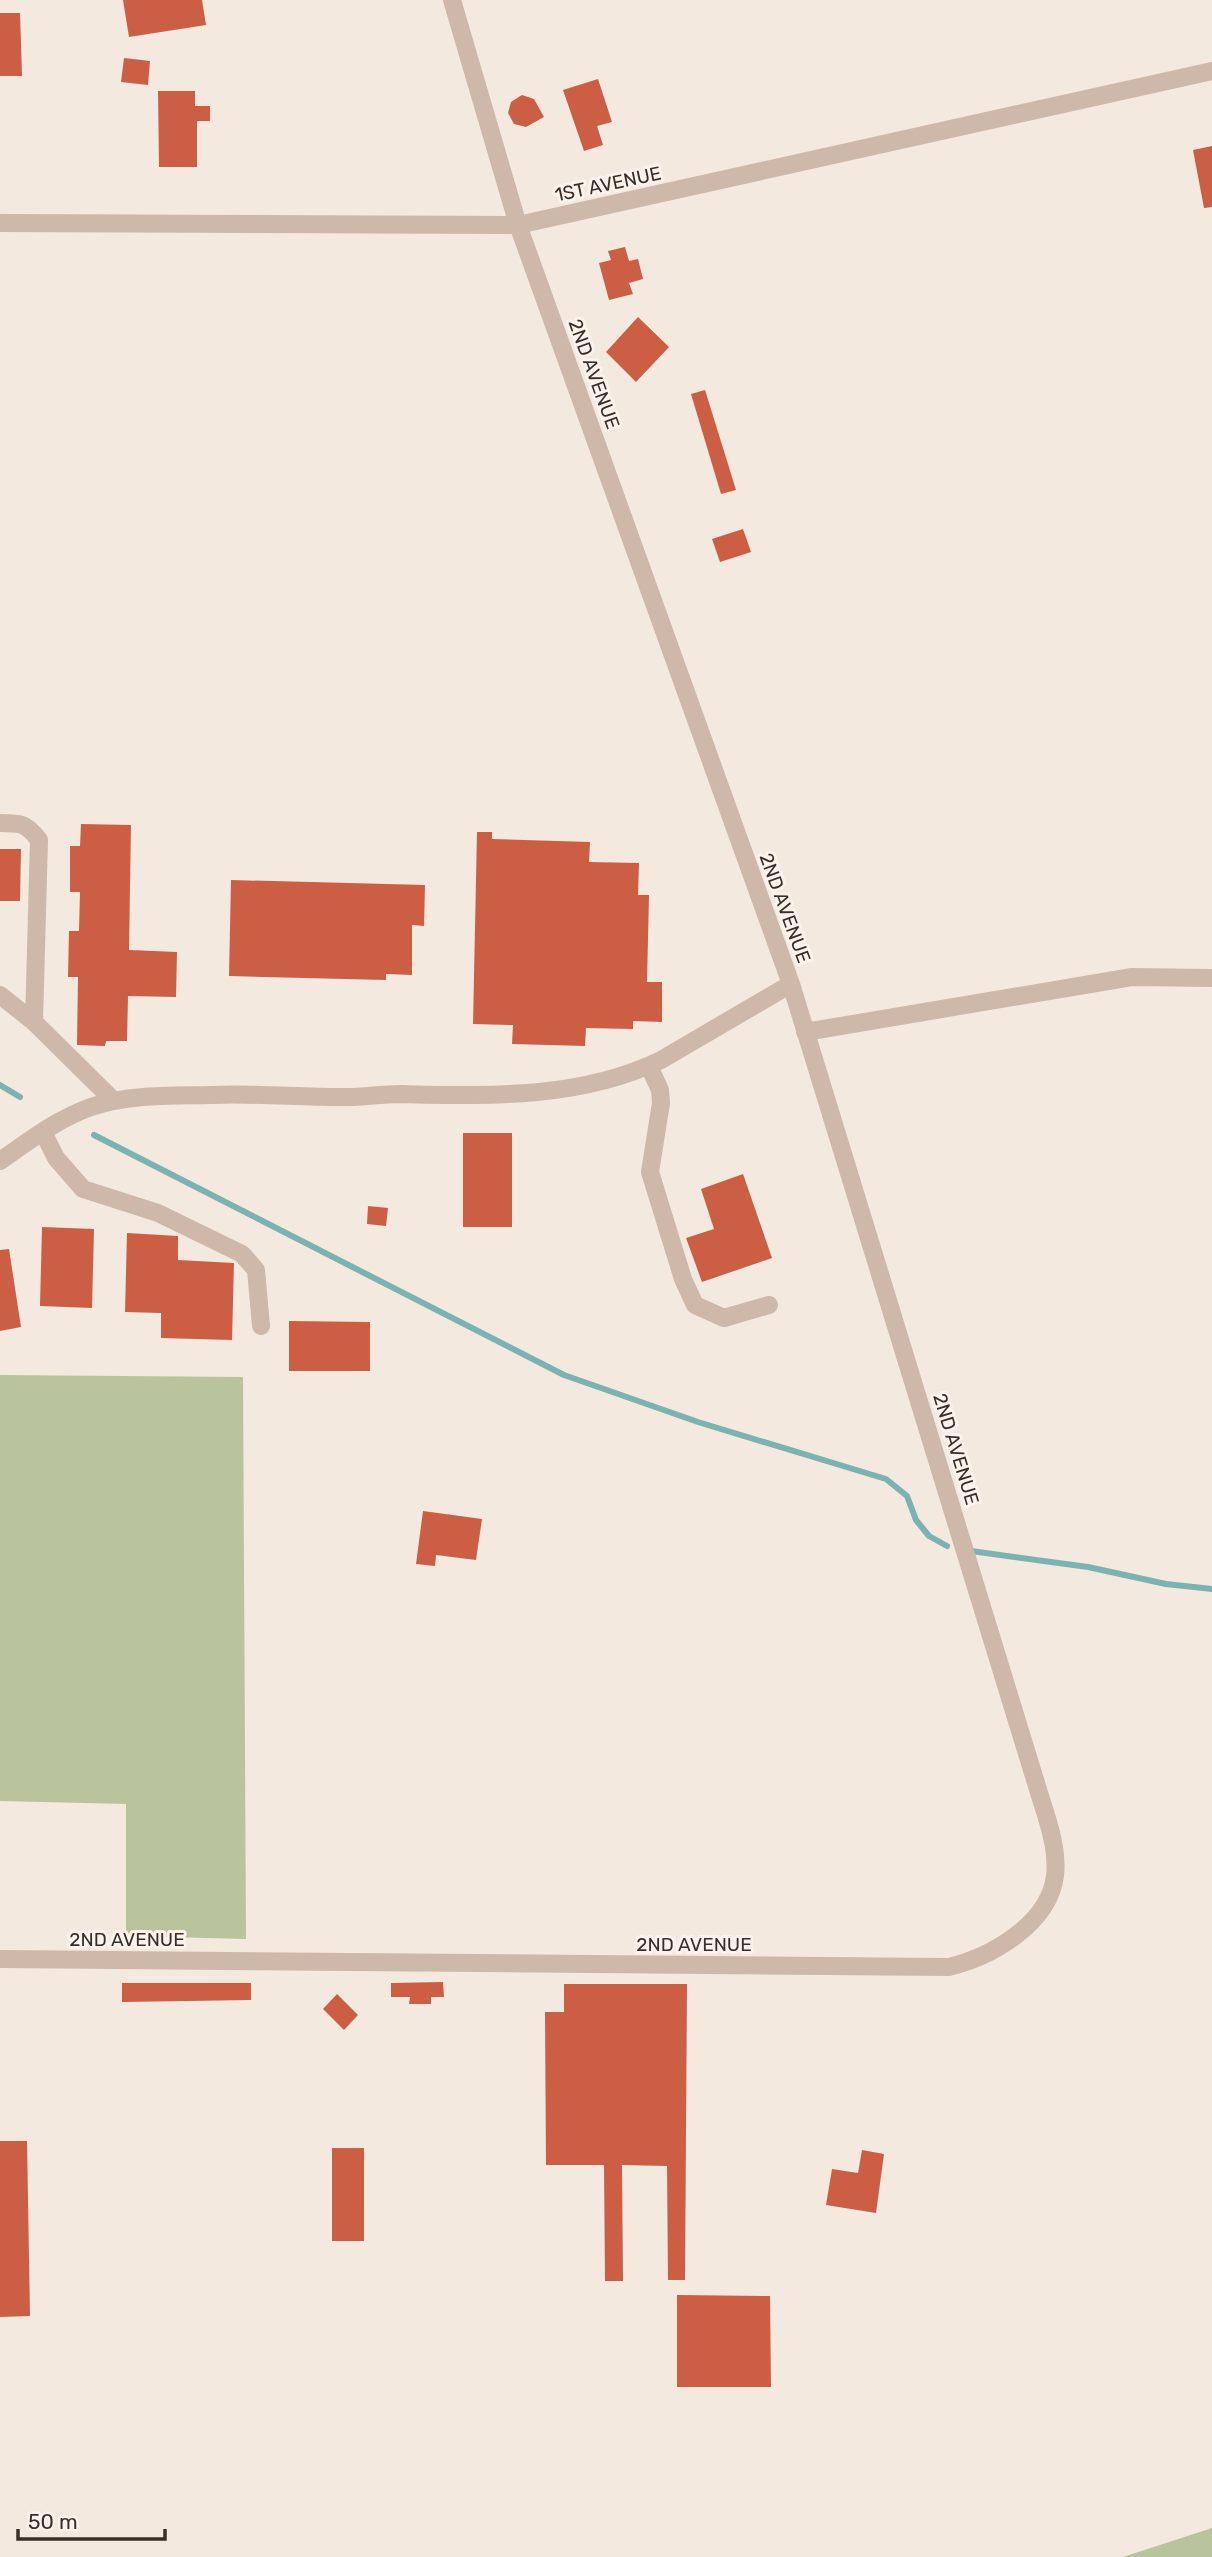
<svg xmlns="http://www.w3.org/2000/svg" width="1212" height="2557" viewBox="0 0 1212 2557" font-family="Rubik,sans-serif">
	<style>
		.green { fill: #b9c49d }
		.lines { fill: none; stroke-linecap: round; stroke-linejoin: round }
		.stream { stroke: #7bb3b2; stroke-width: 6 }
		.building { fill: #cc5e44 }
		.minor { stroke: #cdb8a9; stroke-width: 18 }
		.labels { text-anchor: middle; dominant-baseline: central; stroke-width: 6; stroke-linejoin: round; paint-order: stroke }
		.street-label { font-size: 19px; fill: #3a2e29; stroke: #fbf3eb }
	</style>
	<rect width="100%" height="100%" fill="#f4e9de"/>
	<path class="green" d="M0 1375 243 1377 246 1939 126 1936V1804L0 1801Z
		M1212 2528V2557H1123Z"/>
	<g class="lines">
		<path class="stream" d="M0 1085 20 1097
			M94 1135 564 1375 698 1422 886 1479 907 1496 916 1520 929 1536 947 1546
			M971 1551 1088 1567 1166 1584 1212 1589"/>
	</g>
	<path class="building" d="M123 0H202L206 25 129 37Z
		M0 13H20L22 76H0Z
		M124 58 150 61 148 85 121 82Z
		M598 79 612 122 597 126 603 145 584 151 563 90Z
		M158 91H195V106H210V121H197V167H159Z
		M522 95 534 99 544 117 526 127 514 124 508 113 511 102Z
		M1212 146V207L1204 208 1193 150Z
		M625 247 629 261 638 259 643 279 629 283 633 294 609 300 599 263 611 260 608 251Z
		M638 317 669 347 636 382 606 352Z
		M705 390 736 490 721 494 691 394Z
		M743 529 751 552 720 562 712 539Z
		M81 824 131 825 129 950 177 952 176 997 128 996 127 1041H106L105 1046 77 1045 78 977H68L69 931H79L80 892H70V846H80Z
		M477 832H492V839L590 842 589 862 639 863 638 895H649L647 982H662V1022L633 1021V1029L586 1028 585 1046 512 1044 513 1025 473 1024Z
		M0 849H21L20 901H0Z
		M231 880 425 885 424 926 412 925V975L386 974V980L229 976Z
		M463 1133H512V1227H463Z
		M743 1174 772 1258 702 1282 686 1238 714 1229 701 1189Z
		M368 1206 388 1208 386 1226 367 1224Z
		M42 1227 94 1229 92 1308 40 1306Z
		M127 1233 178 1236V1260L234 1263 232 1340 161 1338V1313L125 1312Z
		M9 1249 21 1327 0 1331V1250Z
		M289 1321 370 1322V1371H289Z
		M423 1511 482 1519 476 1560 436 1555 435 1566 416 1564Z
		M443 1982 444 1997H431V2004H409L410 1997H391V1983Z
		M122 1983H251V2000L122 2002Z
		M564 1984H687L685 2280H668L667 2166 622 2165 623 2281H605L604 2165H546L545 2012H564Z
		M337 1994 358 2015 344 2030 323 2009Z
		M0 2141H27L30 2316 0 2317Z
		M332 2148H364V2241H332Z
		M862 2150 884 2154 876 2213 826 2205 832 2169 858 2173Z
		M677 2295 770 2296 771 2387H677Z"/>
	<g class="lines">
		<path class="minor" d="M0 223 518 225 1212 71
			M0 823C21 823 26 823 39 840L34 1022
			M0 995 34 1022 114 1101
			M805 1032 1132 977 1212 978
			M649 1066 660 1090 661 1103 650 1172 683 1279 695 1305 724 1318 769 1305
			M43 1132 56 1158 83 1189 158 1213 242 1254 256 1270 261 1326
			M0 1161C29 1141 57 1119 91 1107 130 1094 171 1096 211 1095 259 1093 306 1098 354 1097 370 1096 386 1094 402 1094 490 1096 580 1099 661 1060L791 984
			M0 1959 949 1967C991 1957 1049 1924 1055 1876 1058 1849 1048 1821 1040 1796L791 984 518 225 452 0"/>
	</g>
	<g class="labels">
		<g class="street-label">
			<text transform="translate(608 184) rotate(-12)">1ST AVENUE</text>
			<text transform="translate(594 374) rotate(70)">2ND AVENUE</text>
			<text transform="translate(785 908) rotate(70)">2ND AVENUE</text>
			<text transform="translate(956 1449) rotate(73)">2ND AVENUE</text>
			<text x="127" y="1939">2ND AVENUE</text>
			<text x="694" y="1944">2ND AVENUE</text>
		</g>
	</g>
	<path d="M18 2529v10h147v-10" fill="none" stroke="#3a2e29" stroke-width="3.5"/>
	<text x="28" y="2529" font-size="21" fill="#3a2e29" stroke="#fbf3eb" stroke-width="5" paint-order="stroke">50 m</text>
</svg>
